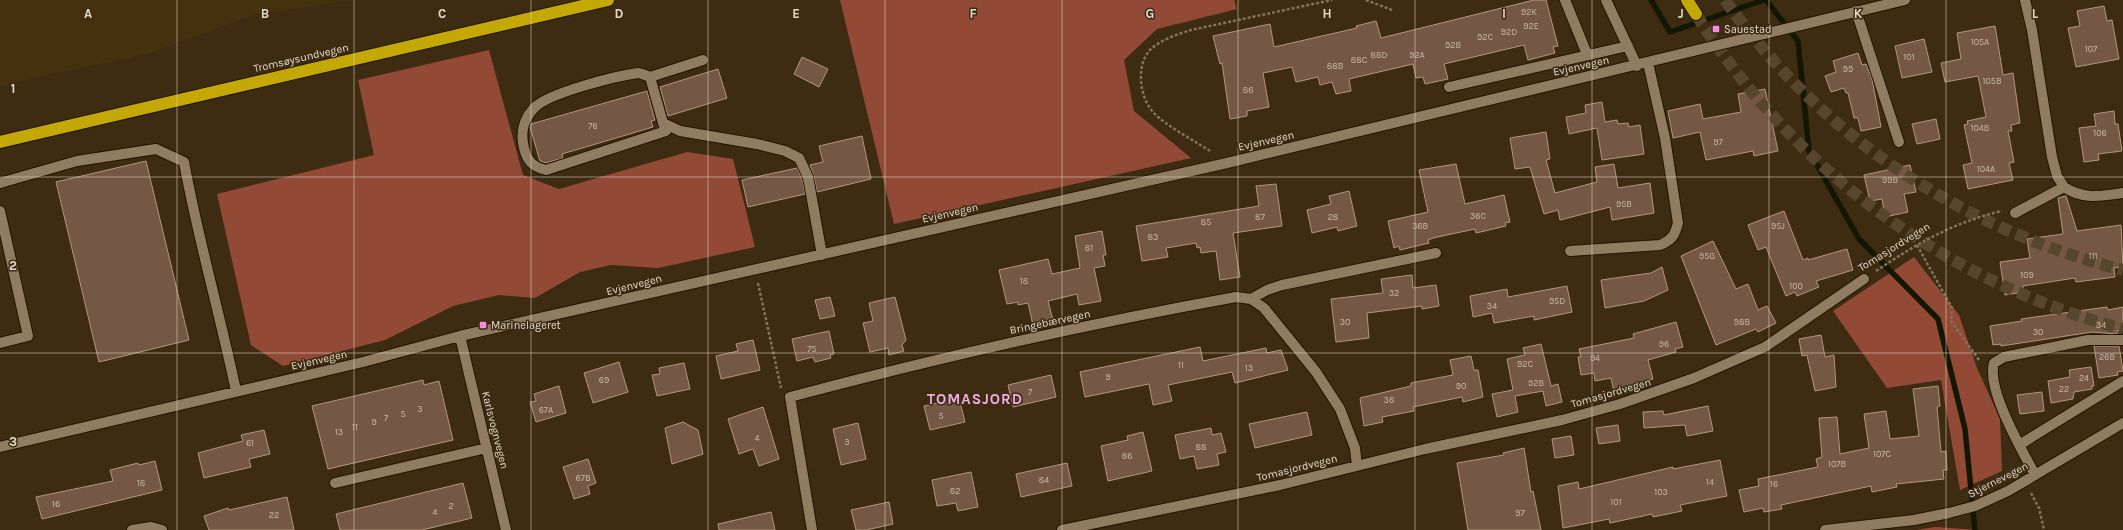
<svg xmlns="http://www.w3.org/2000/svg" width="2123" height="530" viewBox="0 0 2123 530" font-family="Karla,sans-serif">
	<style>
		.built { fill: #45310e }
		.forest { fill: #924a37 }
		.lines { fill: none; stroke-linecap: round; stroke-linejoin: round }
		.stream { stroke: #131702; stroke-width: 5.5 }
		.building { fill: #745845; stroke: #b39580 }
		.highway-tunnel { stroke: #56462e; stroke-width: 12; stroke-dasharray: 12 6; stroke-linecap: butt }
		.minor-casing { stroke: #231400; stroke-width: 12 }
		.highway-casing { stroke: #231400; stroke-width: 14 }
		.path { stroke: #81735e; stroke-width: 2.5; stroke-dasharray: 3 2; stroke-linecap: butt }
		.minor { stroke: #907d61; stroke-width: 10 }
		.highway { stroke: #c4a906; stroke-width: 12 }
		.grid { fill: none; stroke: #e3d9ca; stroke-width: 1; stroke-opacity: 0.55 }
		.poi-dot { fill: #fb87e6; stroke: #3d2c12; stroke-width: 1.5 }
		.labels { text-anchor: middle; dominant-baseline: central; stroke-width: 3; stroke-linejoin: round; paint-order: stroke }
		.number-label { font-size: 9px; fill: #c7b9a9 }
		.poi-label { font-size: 11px; fill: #e3d9ca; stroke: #3d2c12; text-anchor: start }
		.street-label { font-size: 11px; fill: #e3d9ca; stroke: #3d2c12 }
		.district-label { font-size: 15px; font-weight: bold; letter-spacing: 1px; fill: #efaee1; stroke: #3d2c12 }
		.grid-label { font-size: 13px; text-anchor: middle; font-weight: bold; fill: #e3d9ca; stroke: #3d2c12; stroke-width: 3; stroke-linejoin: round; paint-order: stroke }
	</style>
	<rect width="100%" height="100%" fill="#3d2c12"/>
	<path class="built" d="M0 0H354L253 15 148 54 60 72 0 86Z"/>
	<path class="forest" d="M840 0H1234L1237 9 1157 29 1124 60 1134 111 1191 158 894 224Z
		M489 50 523 175 559 189 687 152 733 159 755 247 658 268 611 265 580 272 535 298 499 295 453 306 385 340 283 366 251 345 217 194 374 155 358 80Z
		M1914 257 1959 315 1977 368 2000 419 2002 471 1960 490 1941 380 1887 388 1833 311Z
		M1935 527 1979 530H1916Z"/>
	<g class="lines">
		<path class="stream" d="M1651 0 1670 32 1764 0
			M1766 0 1798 41 1809 151 1859 239 1938 319 1965 429 1975 530"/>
	</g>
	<path class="building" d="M1534 0H1546L1558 46 1553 47 1555 53 1528 60 1524 45 1444 64 1448 79 1425 84 1423 77 1416 78 1413 64 1349 79 1351 91 1336 94 1332 82 1320 85 1318 77 1296 82 1292 67 1263 73 1269 107 1247 111V116L1230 119 1222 63 1220 64 1213 36 1270 24 1274 47 1357 28 1356 26 1376 21 1381 38Z
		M2104 6 2107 21 2112 20 2119 59 2076 67 2068 28 2080 26 2077 11Z
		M1995 26 2003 75 2013 73 2020 123 2011 125 2012 131H2008L2014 162 2009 163 2013 180 1968 189 1963 165 1972 163 1964 125 1968 124 1967 121 1986 117 1978 76 1945 82 1941 63 1961 59 1957 33Z
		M1924 39 1932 72 1902 78 1895 46Z
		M1858 53 1862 65 1866 64 1872 79 1881 127 1861 131 1858 118H1854L1848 93H1846L1844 88 1831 92 1825 76 1836 72 1833 61Z
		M802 57 828 69 819 87 794 74Z
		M718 69 727 98 668 116 660 87Z
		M1765 89 1778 151 1754 156 1753 151 1706 160 1700 132 1673 138 1668 111 1700 104 1703 119 1741 112 1738 94Z
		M647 91 655 120 651 121 653 127 562 154 563 158 546 163 540 161 530 127 531 124Z
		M1602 102 1605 122 1617 120 1618 124 1628 123 1629 127 1640 125 1644 154 1602 160 1597 128 1569 134 1566 117 1586 113 1585 105Z
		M2114 111 2115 124H2118L2122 151 2098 154 2099 160 2084 162 2079 128 2096 126 2094 114Z
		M1936 119 1940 139 1917 144 1912 124Z
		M1546 132 1550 159 1546 160 1555 193 1597 182 1595 167 1614 164 1618 188 1650 183 1654 213 1612 220 1610 207 1560 220 1558 210 1544 214 1530 167 1515 169 1510 138Z
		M862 136 871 179 817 192 814 176 810 165 823 162 819 146Z
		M146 161 189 340 99 362 56 182Z
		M1456 164 1465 204 1504 195 1510 222 1505 223 1506 226 1476 233 1475 229 1433 238 1428 240 1429 243 1400 250 1399 246 1394 248 1388 221 1428 212 1419 170Z
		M1910 165 1916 192 1904 194 1908 212 1885 217 1882 199 1870 201 1864 175Z
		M797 168 802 179 805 194 748 207 742 180Z
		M1276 184 1282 226 1233 233 1240 277 1220 280 1216 251 1201 253 1200 247 1197 248 1196 243 1166 248 1168 257 1142 261 1136 226 1259 206 1256 186Z
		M1349 191 1357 226 1338 231 1337 227 1312 233 1307 210 1331 204 1329 196Z
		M2066 196 2077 231 2121 225 2123 267 2114 268 2115 277 2076 282 2075 278 2023 286V292L2005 295 2000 262 2030 258 2027 239 2063 234 2058 198Z
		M1784 211 1803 260 1808 258V260L1847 249 1853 270 1816 281 1819 287 1797 296 1795 292 1786 296 1766 247 1758 250 1748 225Z
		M1102 231 1106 255H1103L1105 266 1094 268 1101 301 1079 305 1077 294 1048 301 1053 320 1033 325 1028 303 1018 305V302L1007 304 999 270 1048 259 1052 274 1080 268 1075 236Z
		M1713 241 1736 289 1748 284 1758 310 1767 306 1776 323 1758 332 1756 329 1716 345 1681 256Z
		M1662 267 1668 290 1644 301 1605 308 1601 280 1651 273Z
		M1412 275 1413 288 1436 285 1439 306 1422 309V306L1367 313 1369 338 1336 342 1331 299 1383 293 1381 279Z
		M1567 286 1572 312 1534 320V316L1494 323 1492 313 1473 317 1470 296 1507 289 1508 297Z
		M830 297 835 316 820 319 815 300Z
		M895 297 906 340 902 345 904 351 889 355 888 348 870 352 863 323 873 321 869 303Z
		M2107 307 2108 310 2123 307V330L2117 331V334L2092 332 2001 346V344L1993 345 1990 326 2022 321 2021 319Z
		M1676 322 1683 347 1675 349 1676 352 1648 360 1653 379 1614 392 1611 378 1595 381 1594 373 1581 375 1578 357H1581L1579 349 1634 338 1633 334Z
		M829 331 834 354 830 355 831 358 815 362 813 357 797 361 792 339Z
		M1821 335 1825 357 1834 355 1836 387 1815 391 1807 355 1802 356 1799 339Z
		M753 340 760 370 721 379 716 356 738 351 736 344Z
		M1541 344 1551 386 1558 384 1562 402 1546 406 1543 391 1515 396 1518 412 1497 417 1492 394 1513 390 1507 359 1525 355 1523 348Z
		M2094 346H2119L2123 371 2117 372 2118 375 2099 378Z
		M1200 347 1203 361 1266 348 1267 353 1281 350 1288 370 1235 383 1232 372 1168 385 1172 401 1153 405 1149 384 1085 397 1080 372Z
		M1471 356 1474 370H1478L1483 397 1463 402 1462 397 1413 407 1414 411 1382 417 1383 422 1364 426 1360 398 1411 386V383L1453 375 1450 360Z
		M619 362 628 392 593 403 584 373Z
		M684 363 690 389 657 396 652 375 660 374 659 368Z
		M2091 367 2094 386H2092V389L2074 392 2073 399 2051 403 2048 381 2070 377 2069 370Z
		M1051 375 1056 397 1013 407 1008 385Z
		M423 380 424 385 439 381 453 440 328 469 312 406Z
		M559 386 566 413 536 422 530 402 536 401 534 394Z
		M1938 386 1940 406 1937 407 1941 452 1946 451 1947 470H1943L1944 479 1896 484 1897 487 1872 492 1871 486 1781 505 1782 509 1764 512 1763 508 1744 512 1739 490 1759 486 1758 479 1818 467 1816 459 1822 457 1819 418 1837 417 1840 454 1869 448 1864 414 1886 411 1890 439 1919 436 1913 389Z
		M2042 392 2044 411 2020 414 2017 395Z
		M959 398 965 422 930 430 924 406Z
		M1708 406 1713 431 1687 436 1685 425 1644 428 1643 412 1663 411 1664 415Z
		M763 407 779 459 759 466 753 449 739 454 728 419Z
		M1307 412 1312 435 1255 448 1249 424Z
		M683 422 698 430 703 454 672 464 665 428Z
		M858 423 866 459 841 465 833 429Z
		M1618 425 1620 441 1599 444 1596 428Z
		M1211 428 1212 435 1221 433 1226 452 1217 454 1219 465 1197 469 1194 456 1180 459 1175 435Z
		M264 430 270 454 249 459 251 467 204 478 198 453 243 441 241 435Z
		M1143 432 1152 471 1108 481 1101 446 1128 440 1127 436Z
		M1571 436 1574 455 1555 458 1552 439Z
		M1524 448 1531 492 1533 491 1541 530H1468L1457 463 1504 455 1503 453Z
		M588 459 596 483 588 486 590 494 574 499 563 467Z
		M1720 460 1727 496 1680 505 1682 511 1653 517 1652 514 1610 523 1609 519 1563 528 1558 486 1578 482 1579 489 1673 467V469Z
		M155 461 162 490 42 519 36 497 113 481 110 470 138 463 139 465Z
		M1067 463 1072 486 1021 497 1016 474Z
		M971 472 978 507 958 511 956 503 937 506 932 480Z
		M463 483 472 518 422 530H340L336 514Z
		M287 497 294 530H209L204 516 228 508 229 510Z
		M889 502 893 524 866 530H856L851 510Z
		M771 512 775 530H719L718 524Z"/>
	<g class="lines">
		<path class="highway-tunnel" d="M1725 0C1821 136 1962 229 2123 270
			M1696 14C1793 170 1946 282 2123 329"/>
		<g class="minor-casing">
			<path id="minor" d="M1565 0 1587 54
				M1606 0 1637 66
				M2025 0 2032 30 2052 157 2057 176 2064 187
				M1856 11 1899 142
				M650 77 703 60
				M1449 87 1628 46
				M663 123 666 131 546 170C533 167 527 161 524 148 520 132 523 120 534 108 548 93 616 76 638 73 642 73 646 76 650 77L663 123 680 131 757 144 785 151 799 158 808 177 822 255
				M0 183 77 161 156 149 184 162C198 239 220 314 236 391
				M0 211 28 336 0 343
				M2015 213 2064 187C2083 200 2102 196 2123 193
				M1570 251 1660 245C1672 240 1675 235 1678 223L1665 138 1648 63
				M1251 299 1267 290 1282 285 1436 253
				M460 336 506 530
				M2019 445 2123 381
				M0 447 363 362 460 336 1227 163 1905 0
				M2035 475C2022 450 1986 389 1994 363L2004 357 2088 340H2123
				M335 483 487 448
				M132 530 151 527 162 530
				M812 530 790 397C937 358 1086 324 1236 297L1251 299 1264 308 1316 372 1340 409 1355 448 1357 466
				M1062 530 1280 485 1425 449 1562 420 1620 404 1694 378 1765 347 1864 279
				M1825 530 1914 520 1949 513 1975 506 2008 491 2123 423"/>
		</g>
		<g class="highway-casing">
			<path id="highway" d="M1687 0 1696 14
				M0 142 608 0"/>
		</g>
		<path class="path" d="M1366 0 1392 10
			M1210 151C1195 141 1166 126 1154 113 1140 99 1135 66 1150 50 1160 40 1178 34 1191 30L1332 0
			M1917 245 1952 308 1951 321 1979 360
			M1876 271C1916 244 1954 222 2002 211
			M758 283 781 388
			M2031 493 2039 508 2044 530"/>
		<use href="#minor" class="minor"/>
		<use href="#highway" class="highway"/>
	</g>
	<path class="grid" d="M177 0V530M354 0V530M531 0V530M708 0V530M885 0V530M1062 0V530M1238 0V530M1415 0V530M1592 0V530M1769 0V530M1946 0V530M0 177H2123M0 353H2123"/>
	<g class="poi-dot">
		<rect x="1712" y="25" width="8" height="8" rx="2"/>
		<rect x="479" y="321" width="8" height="8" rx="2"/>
	</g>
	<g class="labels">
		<g class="number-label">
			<text x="1529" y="12">92K</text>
			<text x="1531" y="26">92E</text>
			<text x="1509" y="32">92D</text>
			<text x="1485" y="37">92C</text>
			<text x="1980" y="42">105A</text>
			<text x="1453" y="45">92B</text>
			<text x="2091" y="49">107</text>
			<text x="1379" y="55">88D</text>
			<text x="1417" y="55">92A</text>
			<text x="1909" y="57">101</text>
			<text x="1359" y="60">88C</text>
			<text x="1335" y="66">88B</text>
			<text x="1848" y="69">99</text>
			<text x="1992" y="81">105B</text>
			<text x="1248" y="90">86</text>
			<text x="593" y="126">76</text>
			<text x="1980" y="128">104B</text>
			<text x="2100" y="133">106</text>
			<text x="1718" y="142">97</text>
			<text x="1986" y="169">104A</text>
			<text x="1890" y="180">99B</text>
			<text x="1624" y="204">95B</text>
			<text x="1478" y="216">36C</text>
			<text x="1260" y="217">87</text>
			<text x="1333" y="217">28</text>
			<text x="1206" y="222">85</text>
			<text x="1420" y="226">36B</text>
			<text x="1778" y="226">95J</text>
			<text x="1153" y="237">83</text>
			<text x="1089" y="248">81</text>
			<text x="1707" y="256">95G</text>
			<text x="2093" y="256">111</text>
			<text x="2027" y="275">109</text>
			<text x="1024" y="281">18</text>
			<text x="1796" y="286">100</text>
			<text x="1394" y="293">32</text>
			<text x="1557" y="301">95D</text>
			<text x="1492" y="306">34</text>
			<text x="1345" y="322">30</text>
			<text x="1742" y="322">98B</text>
			<text x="2101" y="325">34</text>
			<text x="2038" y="332">30</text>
			<text x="1664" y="344">96</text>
			<text x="812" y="349">75</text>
			<text x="2107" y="357">26B</text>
			<text x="1595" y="358">94</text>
			<text x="1525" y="364">92C</text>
			<text x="1181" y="365">11</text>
			<text x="1249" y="368">13</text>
			<text x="1108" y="377">9</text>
			<text x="2084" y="378">24</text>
			<text x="604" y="380">69</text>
			<text x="1536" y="383">92B</text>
			<text x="1461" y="386">90</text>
			<text x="2064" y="389">22</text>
			<text x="1030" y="392">7</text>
			<text x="1389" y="400">38</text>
			<text x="420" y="409">3</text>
			<text x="546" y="410">67A</text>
			<text x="403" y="414">5</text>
			<text x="941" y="416">5</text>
			<text x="386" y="418">7</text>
			<text x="374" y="422">9</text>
			<text x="355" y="427">11</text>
			<text x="339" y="432">13</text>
			<text x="757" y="438">4</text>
			<text x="847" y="442">3</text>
			<text x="250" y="443">61</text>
			<text x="1201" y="447">88</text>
			<text x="1882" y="454">107C</text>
			<text x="1127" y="456">86</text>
			<text x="1837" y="464">107B</text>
			<text x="583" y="478">67B</text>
			<text x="1044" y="480">84</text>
			<text x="1710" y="482">14</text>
			<text x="141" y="483">18</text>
			<text x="1774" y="484">16</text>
			<text x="955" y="491">82</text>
			<text x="1661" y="492">103</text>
			<text x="1616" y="502">101</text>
			<text x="56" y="504">16</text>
			<text x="451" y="506">2</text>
			<text x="435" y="512">4</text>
			<text x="1520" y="513">97</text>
			<text x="274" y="515">22</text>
		</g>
		<g class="poi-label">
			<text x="1724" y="29">Sauestad</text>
			<text x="491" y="325">Marinelageret</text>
		</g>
		<g class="street-label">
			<text transform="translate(301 58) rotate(-13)">Tromsøysundvegen</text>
			<text transform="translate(1581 66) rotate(-13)">Evjenvegen</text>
			<text transform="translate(1266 141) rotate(-13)">Evjenvegen</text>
			<text transform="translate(950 213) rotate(-13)">Evjenvegen</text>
			<text transform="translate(1894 247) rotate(-32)">Tomasjordvegen</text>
			<text transform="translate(634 285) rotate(-14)">Evjenvegen</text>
			<text transform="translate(1050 322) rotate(-12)">Bringebærvegen</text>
			<text transform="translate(319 360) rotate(-13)">Evjenvegen</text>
			<text transform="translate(1611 393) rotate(-16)">Tomasjordvegen</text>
			<text transform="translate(495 430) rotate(76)">Karlsvognvegen</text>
			<text transform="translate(1297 468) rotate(-14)">Tomasjordvegen</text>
			<text transform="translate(1998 480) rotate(-27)">Stjernevegen</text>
		</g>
		<g class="district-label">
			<text x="975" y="399">TOMASJORD</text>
		</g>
	</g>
	<g class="grid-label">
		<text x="88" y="18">A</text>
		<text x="265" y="18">B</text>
		<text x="442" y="18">C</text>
		<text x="619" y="18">D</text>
		<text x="796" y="18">E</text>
		<text x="973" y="18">F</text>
		<text x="1150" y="18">G</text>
		<text x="1327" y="18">H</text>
		<text x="1504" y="18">I</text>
		<text x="1681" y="18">J</text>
		<text x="1858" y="18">K</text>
		<text x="2035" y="18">L</text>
		<text x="13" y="93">1</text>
		<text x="13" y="270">2</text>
		<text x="13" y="446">3</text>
	</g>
</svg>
